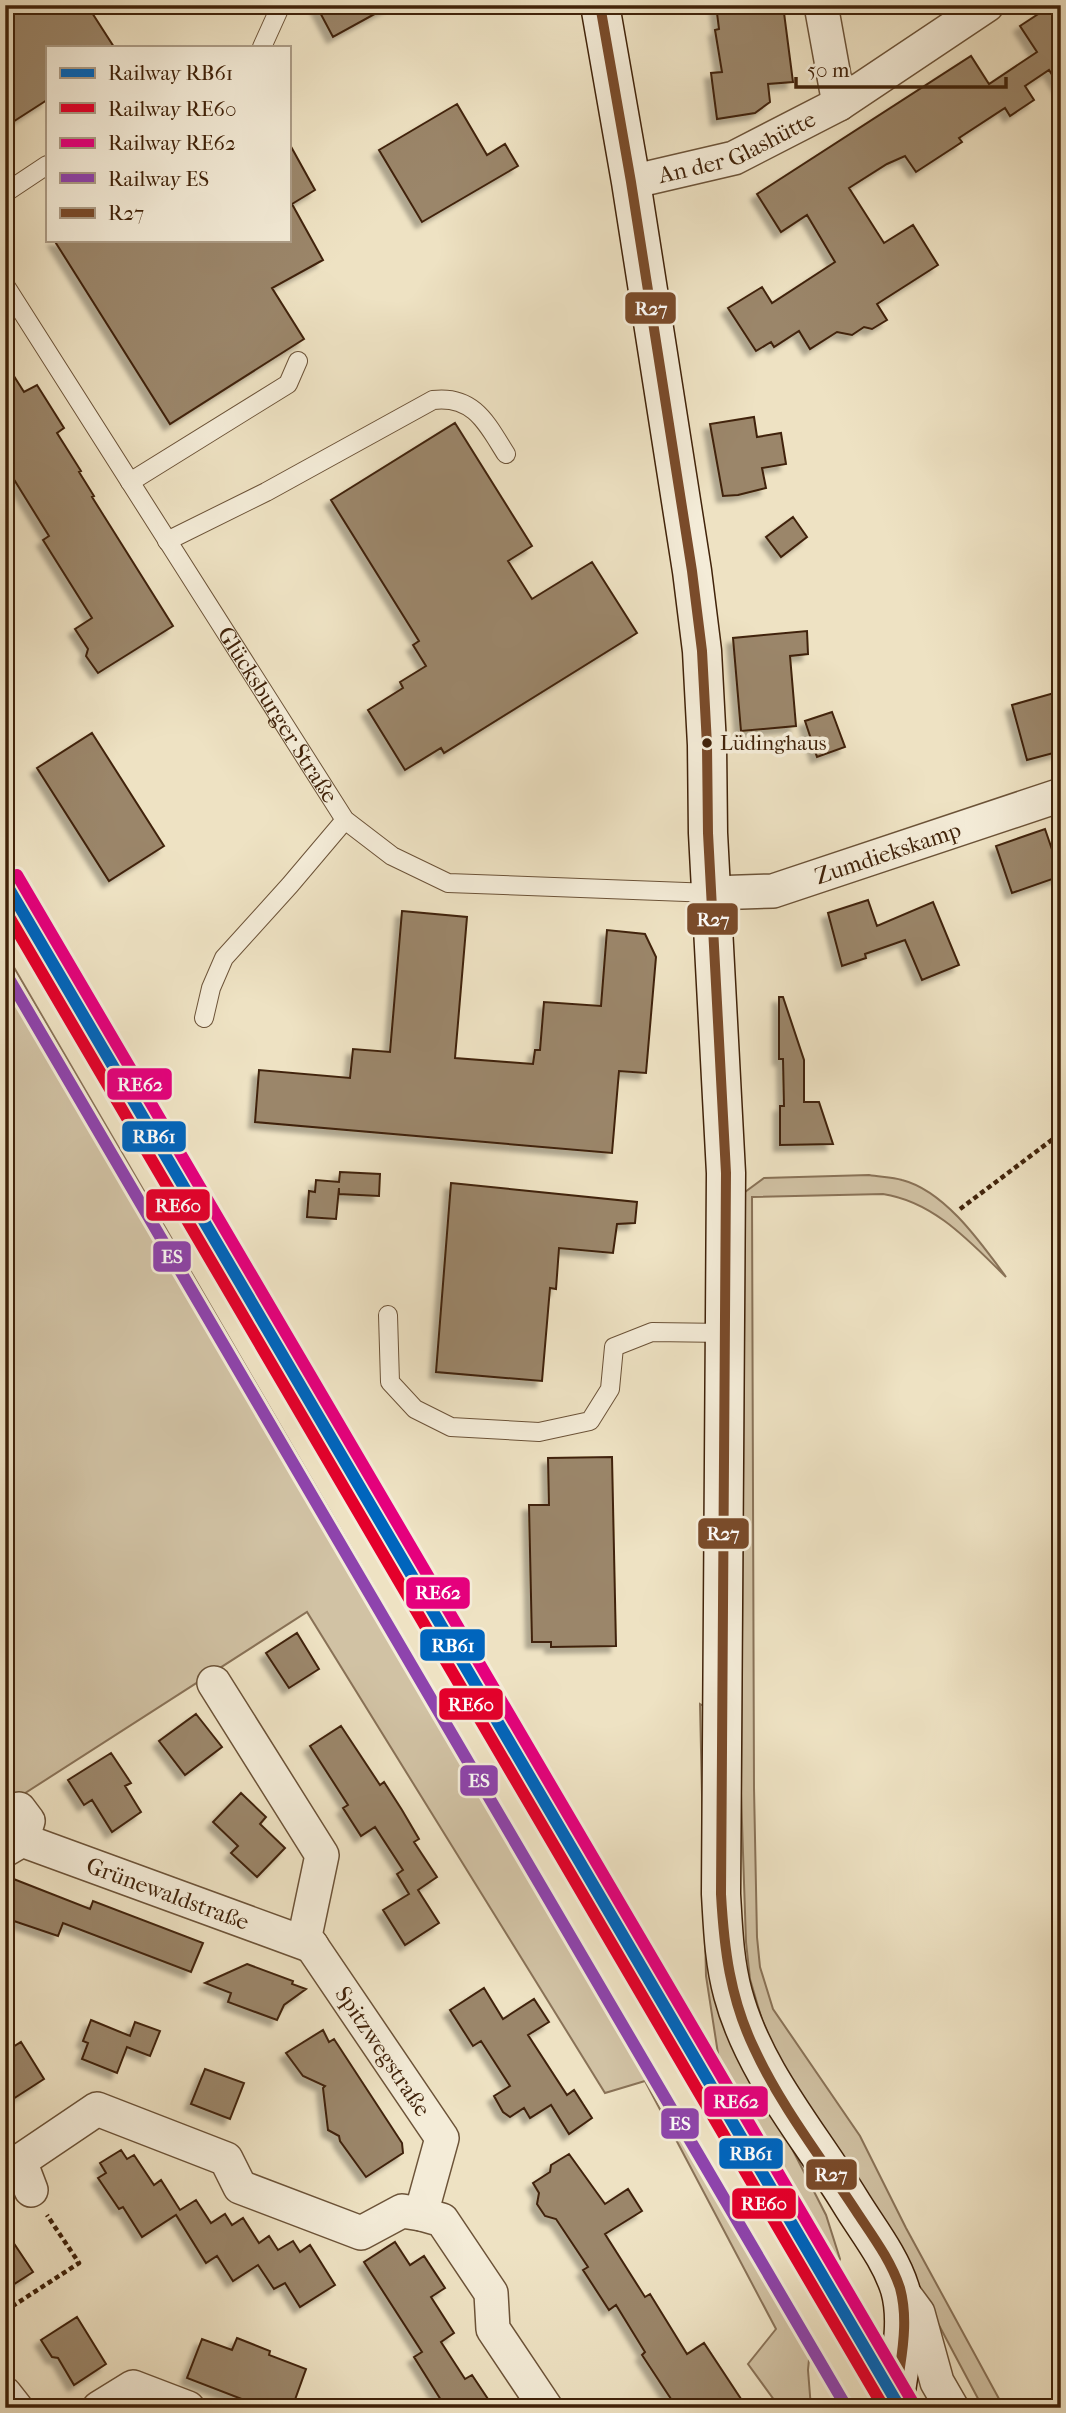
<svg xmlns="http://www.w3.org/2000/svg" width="1066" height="2413" viewBox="0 0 1066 2413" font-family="'IM FELL French Canon',serif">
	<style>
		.green { fill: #d1c2a4; stroke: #897257; stroke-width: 2 }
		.building { fill: #9b866a; stroke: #41230a; stroke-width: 2; filter: url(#shadow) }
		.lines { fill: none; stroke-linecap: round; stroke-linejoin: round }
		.service-casing { stroke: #6c5338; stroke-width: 20 }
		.minor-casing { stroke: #6c5338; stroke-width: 36 }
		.secondary-casing { stroke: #41230a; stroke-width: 41 }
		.path { stroke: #41230a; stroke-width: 4.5; stroke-dasharray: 5 3.5; stroke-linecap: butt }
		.service { stroke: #f4ecd8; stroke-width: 18 }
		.minor { stroke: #f4ecd8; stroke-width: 33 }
		.secondary { stroke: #f4ecd8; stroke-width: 38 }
		.bus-1-casing { stroke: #f4ecd8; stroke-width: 16 }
		.bus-1 { stroke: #7a4b2a; stroke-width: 10 }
		.rail-1-casing { stroke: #f4ecd8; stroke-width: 18 }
		.rail-2-casing { stroke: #f4ecd8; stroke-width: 18 }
		.rail-3-casing { stroke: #f4ecd8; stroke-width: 18 }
		.rail-4-casing { stroke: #f4ecd8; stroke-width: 18 }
		.rail-1 { stroke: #0065bd; stroke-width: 12 }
		.rail-2 { stroke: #e4002b; stroke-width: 12 }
		.rail-3 { stroke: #e5007d; stroke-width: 12 }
		.rail-4 { stroke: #8e44ad; stroke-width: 12 }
		.bus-dot { fill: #41230a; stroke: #f4ecd8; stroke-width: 2.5 }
		.labels { text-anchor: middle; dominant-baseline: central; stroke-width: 7; stroke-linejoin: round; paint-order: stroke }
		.bus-label { font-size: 21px; fill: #41230a; stroke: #f4ecd8; text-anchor: start }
		.street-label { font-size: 23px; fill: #41230a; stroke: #f4ecd8 }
		.line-badge { stroke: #f4ecd8; stroke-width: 2.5 }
		.badge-label { font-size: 19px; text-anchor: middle; font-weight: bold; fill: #fff }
	</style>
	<defs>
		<filter id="shadow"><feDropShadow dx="-6" dy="6" stdDeviation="2" flood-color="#0004"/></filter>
	</defs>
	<rect width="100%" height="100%" fill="#eee2c3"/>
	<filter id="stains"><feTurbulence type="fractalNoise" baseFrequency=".00286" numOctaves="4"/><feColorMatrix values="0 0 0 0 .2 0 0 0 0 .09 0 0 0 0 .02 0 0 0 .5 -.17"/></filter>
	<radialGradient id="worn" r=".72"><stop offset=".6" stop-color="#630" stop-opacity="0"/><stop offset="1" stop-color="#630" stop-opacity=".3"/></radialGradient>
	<path class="green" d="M5 952 811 2338 808 2370 811 2408H780L748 2364 776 2329 645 2081 605 2093 307 1612 5 1806Z
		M869 1175C880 1177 892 1177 902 1180 945 1191 981 1243 1006 1277 971 1243 935 1202 883 1194L752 1197 754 1788 757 1937 760 1967 773 2009 860 2136 906 2228 1004 2408H983L924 2297 780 2061 762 2020 750 1979 746 1942 741 1793 745 1192 764 1178Z
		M700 1704 707 1708 708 1883 768 2102 826 2215 840 2259 836 2269 830 2270 723 2086 706 1976Z"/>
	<path class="building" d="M5 5H87L114 47H47V100L5 127Z
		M316 5H391L333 37Z
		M716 5H783L793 82 768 84 770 102 755 113 717 119 711 73 722 72 715 30 719 29Z
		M1052 5H1061V89L1049 70 1025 86 1034 100 1010 116 1005 108 959 138 962 142 916 172 905 156 887 164 849 188 884 243 913 225 938 265 877 304 887 320 872 329 864 327 852 335 837 332 810 349 799 331 774 347 771 342 756 351 728 308 762 287 772 303 835 262 807 215 781 232 757 194 971 56 989 84 1037 52 1020 26Z
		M457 104 487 155 505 144 518 166 422 222 379 150Z
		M289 143 315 190 292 204 323 260 272 288 304 339 170 424 54 240H289Z
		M5 362 24 392 37 385 64 428 57 433 81 471 79 472 94 496 92 497 173 626 98 673 86 656 88 649 75 629 92 618 43 540 49 536 5 465Z
		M754 417 757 437 781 433 786 464 762 468 766 488 738 495 723 496 710 424Z
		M455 423 532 546 508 561 532 599 592 562 637 633 444 753 441 748 405 770 368 710 403 688 400 682 426 666 413 645 419 641 331 500Z
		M793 517 807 537 781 557 766 537Z
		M807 631 808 654 790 656 796 726 741 731 733 638Z
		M1061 691V751L1027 760 1012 705Z
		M832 712 845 747 817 757 805 721Z
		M92 733 164 846 109 881 37 768Z
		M1045 829 1061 876 1012 893 996 846Z
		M868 900 877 926 933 902 959 965 922 980 905 940 865 954 866 958 842 966 828 913Z
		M402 911 467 917 455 1058 533 1064 535 1050H540L544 1002 601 1006 607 930 645 934 656 957 646 1073 619 1071 612 1153 255 1122 259 1070 350 1078 353 1049 390 1052Z
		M779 997H783L804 1060V1102H819L833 1144 780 1145V1106H784L783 1059H779Z
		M340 1172 380 1174 379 1196 339 1194V1188L336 1219 307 1217 309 1191 315 1192 316 1180 339 1182Z
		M451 1183 637 1202 635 1223 617 1224 613 1253 559 1248 556 1289 550 1288 542 1381 436 1372Z
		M612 1457 616 1646 551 1647V1642H532L529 1505H549L548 1458Z
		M297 1633 319 1669 289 1688 266 1653Z
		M196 1714 222 1747 185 1775 159 1741Z
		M341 1726 380 1785 384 1782 402 1810 419 1839 414 1842 437 1877 418 1890 439 1923 405 1945 383 1910 409 1894 397 1874 403 1870 375 1827 361 1836 343 1808 348 1805 310 1746Z
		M111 1753 131 1783 125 1786 141 1812 112 1832 92 1800 84 1805 68 1780Z
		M241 1793 266 1817 260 1824 285 1848 257 1877 231 1853 238 1846 213 1822Z
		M11 1878 90 1909 93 1901 203 1943 191 1972 63 1923 58 1936 5 1918V1894Z
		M247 1964 293 1981 292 1984 306 1989 284 2005 277 2020 228 2002 231 1993 205 1983Z
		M484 1988 503 2019 534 1999 549 2022 528 2035 567 2095 574 2090 592 2118 569 2134 551 2105 530 2118 524 2108 510 2117 503 2112 494 2096 510 2086 481 2041 473 2046 450 2010Z
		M91 2020 130 2036 135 2022 160 2031 150 2056 127 2047 117 2073 82 2059 88 2043 83 2041Z
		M323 2030 329 2042 334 2039 402 2143 403 2153 366 2177 340 2141 339 2136 328 2130 323 2088 325 2086 303 2076 286 2053Z
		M21 2042 44 2079 13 2099 5 2088V2052Z
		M205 2069 244 2083 230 2119 191 2104Z
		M121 2150 127 2159 134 2155 154 2185 161 2180 180 2210 196 2200 211 2223 225 2214 232 2225 243 2218 259 2243 269 2236 278 2250 293 2241 300 2252 310 2245 335 2285 300 2307 285 2283 274 2289 258 2265 233 2281 217 2256 206 2263 176 2215 142 2237 123 2207 119 2209 98 2178 106 2173 100 2163Z
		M569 2154 605 2204 628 2189 642 2211 605 2234 645 2297 650 2294 687 2354 704 2343 747 2408H677L642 2355 645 2352 616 2305 609 2310 583 2270 588 2267 556 2219 545 2216 537 2204 539 2193 533 2183 550 2172 551 2165Z
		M5 2230 33 2272 5 2290Z
		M395 2242 410 2265 424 2256 445 2288 431 2297 454 2333 441 2342 465 2379 472 2375 494 2408H446L414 2357 422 2352 364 2262Z
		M77 2317 106 2364 74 2385 58 2358 52 2357 41 2340Z
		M237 2338 270 2351 269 2355 306 2369 292 2408H265L187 2378 202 2339 232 2350Z"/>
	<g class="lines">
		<g class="service-casing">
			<g id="service">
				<path d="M262 47 281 5"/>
				<path d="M5 193 47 165"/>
				<path id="s1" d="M5 285 345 820 392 856 448 883 712 893"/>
				<path d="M130 482 288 384 298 361"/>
				<path d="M167 541 266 492 433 400C474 395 487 424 506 454"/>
				<path d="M204 1018 211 988 224 958 290 885 345 820"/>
				<path d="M388 1315 390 1382 415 1409 451 1427 539 1432 590 1421 610 1389 614 1347 652 1332 726 1333"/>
			</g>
		</g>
		<g class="minor-casing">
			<g id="minor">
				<path d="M821 5 839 104"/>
				<path id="s2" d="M631 182 734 158 839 104 987 5"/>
				<path id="s3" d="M712 893 773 891 1061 795"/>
				<path id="s4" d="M214 1683 322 1855 305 1936 442 2138 421 2214 442 2220 491 2293 493 2329 546 2408"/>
				<path d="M19 1809 28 1821 22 1840"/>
				<path id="s5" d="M5 1850 22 1840 312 1946"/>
				<path d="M31 2190 20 2161 97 2109 226 2159 240 2187 361 2233 402 2211 421 2214"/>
				<path d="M901 2290 918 2313 937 2382 952 2408"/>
				<path d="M5 2394 16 2408"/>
				<path d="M99 2408 133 2387 188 2408"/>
			</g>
		</g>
		<g class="secondary-casing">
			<path id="secondary" d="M600 5 631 182 692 571 702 651 707 745 708 833 726 1173 721 1894C723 1928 724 1961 733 1994 754 2072 809 2134 850 2201 867 2229 890 2257 900 2289 910 2324 899 2364 895 2399L890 2408"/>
		</g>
		<path class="path" d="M960 1209 1061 1133
			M5 2311 79 2263 47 2215"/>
		<use href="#service" class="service"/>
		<use href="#minor" class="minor"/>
		<use href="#secondary" class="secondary"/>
		<g class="bus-1-casing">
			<path id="bus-1" d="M600 5 631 182 692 571 702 651 707 745 708 833 726 1173 721 1894C724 1948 730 1998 754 2048 781 2107 823 2160 858 2214 874 2238 891 2261 900 2288 907 2314 904 2341 900 2367 898 2381 897 2395 890 2408"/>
		</g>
		<use href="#bus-1" class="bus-1"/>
		<g class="rail-1-casing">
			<path id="rail-1" d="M5 882 900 2408"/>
		</g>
		<g class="rail-2-casing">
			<path id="rail-2" d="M5 910 884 2408"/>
		</g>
		<g class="rail-3-casing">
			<path id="rail-3" d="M17 875 912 2401"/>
		</g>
		<g class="rail-4-casing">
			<path id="rail-4" d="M5 972 847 2408"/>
		</g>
		<use href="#rail-1" class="rail-1"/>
		<use href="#rail-2" class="rail-2"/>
		<use href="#rail-3" class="rail-3"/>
		<use href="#rail-4" class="rail-4"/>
	</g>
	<circle class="bus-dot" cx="707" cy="743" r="6"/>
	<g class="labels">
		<g class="bus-label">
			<text x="720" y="743">Lüdinghaus</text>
		</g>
		<g class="street-label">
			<text stroke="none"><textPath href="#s2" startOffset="112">An der Glashütte</textPath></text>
			<text stroke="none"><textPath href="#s1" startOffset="509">Glücksburger Straße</textPath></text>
			<text stroke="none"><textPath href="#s3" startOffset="182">Zumdiekskamp</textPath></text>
			<text stroke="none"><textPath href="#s5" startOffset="175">Grünewaldstraße</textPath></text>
			<text stroke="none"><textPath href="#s4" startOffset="425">Spitzwegstraße</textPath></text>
		</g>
	</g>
	<g class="line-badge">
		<rect x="624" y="291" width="53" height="34" rx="7" fill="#7a4b2a"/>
		<rect x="686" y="902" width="53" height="34" rx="7" fill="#7a4b2a"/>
		<rect x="106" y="1067" width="67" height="34" rx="7" fill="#e5007d"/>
		<rect x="121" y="1120" width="66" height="33" rx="7" fill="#0065bd"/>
		<rect x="145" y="1188" width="66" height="34" rx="7" fill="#e4002b"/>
		<rect x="152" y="1240" width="40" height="33" rx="7" fill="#8e44ad"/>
		<rect x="697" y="1517" width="53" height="33" rx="7" fill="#7a4b2a"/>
		<rect x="405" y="1576" width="66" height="34" rx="7" fill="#e5007d"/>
		<rect x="419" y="1628" width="67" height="34" rx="7" fill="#0065bd"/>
		<rect x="438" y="1687" width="66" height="34" rx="7" fill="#e4002b"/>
		<rect x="459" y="1764" width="40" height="33" rx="7" fill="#8e44ad"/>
		<rect x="703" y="2085" width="66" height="33" rx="7" fill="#e5007d"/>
		<rect x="660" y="2107" width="40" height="33" rx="7" fill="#8e44ad"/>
		<rect x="718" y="2137" width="66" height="33" rx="7" fill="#0065bd"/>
		<rect x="805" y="2158" width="53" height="33" rx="7" fill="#7a4b2a"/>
		<rect x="731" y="2187" width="66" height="33" rx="7" fill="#e4002b"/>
	</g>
	<g class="badge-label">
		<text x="651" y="315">R27</text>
		<text x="713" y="926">R27</text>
		<text x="140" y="1091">RE62</text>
		<text x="154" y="1143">RB61</text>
		<text x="178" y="1212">RE60</text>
		<text x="172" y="1263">ES</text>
		<text x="723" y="1540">R27</text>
		<text x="438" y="1599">RE62</text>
		<text x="453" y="1652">RB61</text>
		<text x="471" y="1711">RE60</text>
		<text x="479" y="1787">ES</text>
		<text x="736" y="2108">RE62</text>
		<text x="680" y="2130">ES</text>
		<text x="751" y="2160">RB61</text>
		<text x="831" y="2181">R27</text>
		<text x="764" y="2210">RE60</text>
	</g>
	<rect width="1066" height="2413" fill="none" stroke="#eee2c3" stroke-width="28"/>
	<rect x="7" y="7" width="1052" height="2399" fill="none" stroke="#41230a" stroke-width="3.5"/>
	<rect x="14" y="14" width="1038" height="2385" fill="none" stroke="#41230a" stroke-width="2"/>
	<rect x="46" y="46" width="245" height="196" fill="#f4ecd8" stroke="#ac9c86" stroke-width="2"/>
	<rect x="60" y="68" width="35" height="10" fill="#0065bd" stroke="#ac9c86" stroke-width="2"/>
	<text x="108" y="80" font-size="21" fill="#41230a">Railway RB61</text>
	<rect x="60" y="103" width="35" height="10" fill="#e4002b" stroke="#ac9c86" stroke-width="2"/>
	<text x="108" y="116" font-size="21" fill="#41230a">Railway RE60</text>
	<rect x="60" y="138" width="35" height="10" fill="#e5007d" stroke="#ac9c86" stroke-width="2"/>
	<text x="108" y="150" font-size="21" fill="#41230a">Railway RE62</text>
	<rect x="60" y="173" width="35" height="10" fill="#8e44ad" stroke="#ac9c86" stroke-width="2"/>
	<text x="108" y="186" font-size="21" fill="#41230a">Railway ES</text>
	<rect x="60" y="208" width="35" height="10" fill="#7a4b2a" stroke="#ac9c86" stroke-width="2"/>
	<text x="108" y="220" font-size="21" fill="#41230a">R27</text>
	<path d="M796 77v10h210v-10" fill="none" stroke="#41230a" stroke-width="3.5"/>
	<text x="807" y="77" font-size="21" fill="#41230a" stroke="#f4ecd8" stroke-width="5" paint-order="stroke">50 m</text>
	<rect width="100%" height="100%" filter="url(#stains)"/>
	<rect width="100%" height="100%" fill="url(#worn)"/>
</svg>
